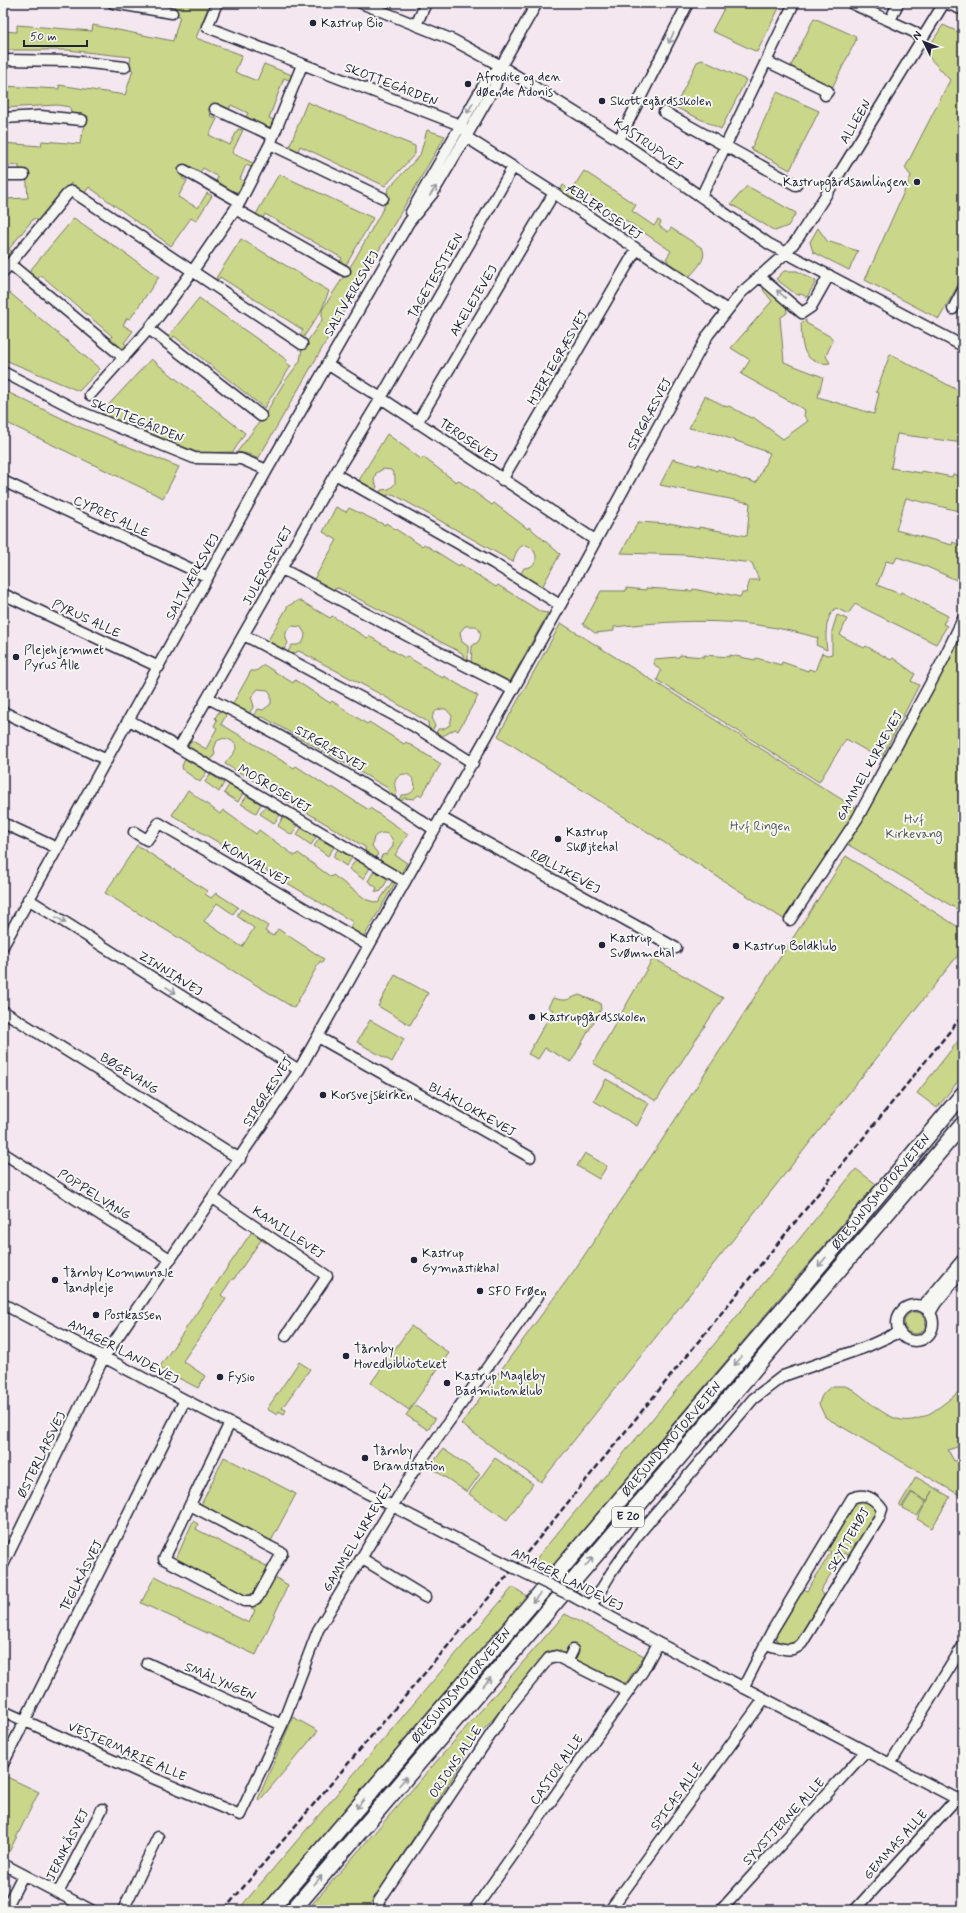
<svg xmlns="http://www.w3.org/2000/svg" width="966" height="1913" viewBox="0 0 966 1913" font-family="Mynerve,sans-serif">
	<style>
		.green { fill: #cad68a; stroke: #767c62 }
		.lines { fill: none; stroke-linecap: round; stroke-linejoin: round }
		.minor-casing { stroke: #22223b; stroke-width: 13 }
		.highway-casing { stroke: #22223b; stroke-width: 18 }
		.minor { stroke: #f6f6f2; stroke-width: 10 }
		.highway { stroke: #f6f6f2; stroke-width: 15 }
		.rail { stroke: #22223b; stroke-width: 2.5; stroke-dasharray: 6 3; stroke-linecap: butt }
		.minor-bridge-casing { stroke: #22223b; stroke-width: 13; stroke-linecap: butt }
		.minor-bridge { stroke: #f6f6f2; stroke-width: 10 }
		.oneway { stroke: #9797a0 }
		.poi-dot { fill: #22223b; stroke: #f6f6f2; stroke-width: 1.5 }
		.labels { text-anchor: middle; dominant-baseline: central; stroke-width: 4; stroke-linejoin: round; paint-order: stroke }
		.shield { fill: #f6f6f2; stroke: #626272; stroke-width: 1 }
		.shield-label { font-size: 12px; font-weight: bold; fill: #22223b }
		.poi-label { font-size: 13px; fill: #22223b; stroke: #f6f6f2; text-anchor: start }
		.street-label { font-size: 13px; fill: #22223b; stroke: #f6f6f2 }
		.park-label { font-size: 13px; fill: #545853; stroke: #f6f6f2 }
	</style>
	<rect width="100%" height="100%" fill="#f4e7ef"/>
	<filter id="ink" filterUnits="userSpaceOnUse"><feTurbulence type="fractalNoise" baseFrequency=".025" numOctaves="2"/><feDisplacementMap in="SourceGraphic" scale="8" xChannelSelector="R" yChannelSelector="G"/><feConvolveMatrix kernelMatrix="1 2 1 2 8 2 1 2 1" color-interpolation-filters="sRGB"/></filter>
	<g filter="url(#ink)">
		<path class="green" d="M175 3H210L196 38 242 55 235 72 257 81 264 64 292 75 291 81 284 78 269 118 276 121 272 126 264 128 245 119 248 113 231 105 228 112 214 106 210 116 217 119 209 135 230 145 238 129 243 130 232 153 255 164 253 168 246 165 240 179 245 182 239 191 233 193 215 183 218 177 203 168 199 174 183 165 180 171 184 174 182 178 187 181 178 197 198 208 207 193 212 196 196 221 191 218 171 246 89 187 84 194 71 183 39 222 34 218 9 249 14 253 3 266V199L28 198 26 171H19V165L3 166V143L41 146 42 141 80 144C81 131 86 128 88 116L71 114 70 107 57 105 3 108V86L59 89V85L125 95 133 70 129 68 131 57 67 50H8L7 56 3 55V31L17 32V25L92 31 93 25 173 41 180 16 175 15Z
			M727 3 781 4 757 52 712 31Z
			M814 18 855 36 856 40 832 88 790 68Z
			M943 25 963 34V276L939 319 865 280 911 176 905 168 950 80 925 53Z
			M702 60 746 80 721 129 675 107 697 62Z
			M777 92 819 111 790 170 751 149Z
			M307 102 415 146V154L385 186 300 146 298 151 289 148Z
			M427 130 445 136 258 459 248 454 237 452 264 416 283 384 300 361 302 349 322 320V310L355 259 384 207 388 189 420 155Z
			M584 171 636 205 632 211 654 226 658 220 661 222 659 226 668 232 671 228 702 248C708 257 697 268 691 275L689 276 667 262 668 260 666 259 671 251 584 192 575 201 560 191 563 185 571 191Z
			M279 174 373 218 345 267 339 264 342 258 265 214 262 220 255 216Z
			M747 186 796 213 788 226 775 231 731 204Z
			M74 218 159 277 130 319 127 318 123 325 133 331 124 343 129 347 125 350 108 341 112 336 41 275 36 281 27 274Z
			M818 228 827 241 858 251 849 270 813 252 810 242Z
			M241 239 329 291 321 311 303 338 300 336 303 330 220 277 218 280 216 278Z
			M784 271H797L816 281 807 297 801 294 797 295 776 279Z
			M764 288 786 305 787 313 780 318 784 362 823 377 818 397 874 414 879 393 876 392 890 354 963 393V443L897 434 891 468 921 473 922 471 952 477 953 474 963 477V512L906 498 896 530 952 545 953 542 963 547V583L925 566 897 557 894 563 886 561 877 585 900 594 901 592 948 616 943 624 947 626 936 644 855 604 848 614 836 608C825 616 825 637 827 650L816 645 818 638C747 617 687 619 614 627V631L595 633 583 624 601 591H626V588L646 590V588L692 591 693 589 718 594V592L740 597 742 593H746L750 580H759L752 563 686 555 621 553 638 522 669 524V523L699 529V527L747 536 750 503 660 485 673 459 697 466 698 464 717 471 718 469 743 480 744 479 756 483 770 453 717 434 689 428 705 396 727 407 729 406 751 418 753 417 783 439 808 421 804 416 805 410 741 374 750 360 731 348 772 301 763 290Z
			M10 293 100 369 79 391 3 359V300Z
			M199 298 287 360 286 363 291 366 264 408 174 336 170 341 167 338Z
			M806 320V323L831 337 833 340 826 356 830 363C826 364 822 363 817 362 800 357 802 337 801 323Z
			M151 359 245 433 233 452 199 453 101 413Z
			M3 390 82 428 179 467 163 498 3 421Z
			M387 434 421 459 423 457 456 482 458 480 492 505 494 503 528 529 529 527 560 554 541 589 520 575 524 568C553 566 522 522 513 562L393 494 384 496 379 494 381 490 389 489 395 484V476L391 470 383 469 376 473 374 480 377 487 374 491 358 482Z
			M336 507 346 512 349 508 385 525 386 523 422 546 424 544 459 566 460 564 496 587 498 585 541 612 548 613 508 685 471 664 472 646 478 642C482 636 481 631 476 626H465L460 632 462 642 468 646V660L467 663 462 653 338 588 329 591 297 573 298 570 314 579 337 540 323 532Z
			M299 600 330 618 332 616 367 638 369 636 405 658 406 656 443 678 444 676 478 696 458 731 455 729 443 736 436 733 438 729H443L450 725 452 716 446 709C434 708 429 716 435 726L431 732 429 731 428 722 384 696 299 651 290 655 287 653 292 645C300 646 305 642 305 634L301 627 293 626C285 629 284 636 288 643L283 651 267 642 288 606Z
			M837 615 847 619 840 635 864 648 866 646 891 660 893 658 915 674 911 681 919 685 881 759 846 739 819 782 657 680 661 671 654 664V659L679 657 680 655 704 657V655L729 657 730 655 755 660 756 658 781 665 782 662 808 671 809 669 815 671 822 653 827 655 832 654V631Z
			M561 623 857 809 840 839 785 920 498 736Z
			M963 630V912H962L847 844 865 816Z
			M264 665 293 683 295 680 330 703 332 701 367 724 369 722 404 744 406 742 441 764 421 796 418 795 414 799 404 798 400 803 398 801 402 795C427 795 410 763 397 778 393 783 395 788 397 792L394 800 390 797 388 788 263 717 253 718 258 709 263 710 271 704V694L268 690 258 689 251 697 254 706 248 715 231 707 251 671H256Z
			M220 710 227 714 221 724 294 768 296 766 331 789 332 787 369 810 370 808 408 834 395 855 407 863 400 875 379 862 382 855 387 854 393 846C394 834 383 829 374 837L372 846 378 854 374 860 366 855 365 847 225 764C227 758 245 748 230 740 225 737 221 739 217 741L214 749 215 754 210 762 187 749 191 740 206 749 217 728 214 726 217 720 215 718Z
			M185 759 207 771 200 782 183 770 182 766Z
			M210 774 224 783 219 792 205 782Z
			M229 785 243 793 238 802 224 793Z
			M188 790 220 814 223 810 256 834 259 830 295 856 298 853 331 877 333 875 367 900 378 903 392 882 395 883 364 937 349 929 353 922 172 815Z
			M247 796 261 804 256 813 241 804Z
			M265 807 280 815 274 823 260 814Z
			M283 817 297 826 292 835 278 826Z
			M301 828 316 837 311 845 297 835Z
			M319 839 334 847 328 856 314 846Z
			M137 845 207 891 205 894 211 898 216 893 238 907 233 914 217 903 204 921 242 947 254 928 237 916 241 909 268 926 265 931 273 936 278 929 324 959 322 963 320 961 294 1008 105 893Z
			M338 849 352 858 346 866 333 857Z
			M846 856 963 930V949L541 1482 461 1424 573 1272 660 1143Z
			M356 860 370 868 363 879 349 869Z
			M374 871 388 879 381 891 378 892 375 891 377 888 368 881Z
			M653 958 723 998 656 1101 593 1063Z
			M395 975 428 993 410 1025 378 1006Z
			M579 995 600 1003 601 1009 571 1062 545 1048 538 1059 528 1054 553 1010 548 1007 553 998C567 1002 566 1000 579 995Z
			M370 1020 404 1039 392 1062 357 1042Z
			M963 1035V1075L937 1108 917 1093Z
			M606 1079 649 1103 637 1126 594 1101Z
			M585 1153 607 1166 599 1179 577 1166Z
			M856 1169 876 1184 551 1568 535 1560 703 1358Z
			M253 1230 266 1240V1243L261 1240 234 1279H232L221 1295 226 1299 183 1361 205 1376 198 1388 159 1368Z
			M904 1323a11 11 0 1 1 22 0a11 11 0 1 1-22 0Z
			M411 1326 449 1353 409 1410 371 1383Z
			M299 1362 310 1369 282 1408 286 1410 284 1414 279 1411 277 1415 267 1409Z
			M834 1386H845L852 1389C865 1398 878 1411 892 1417 919 1430 943 1403 963 1389V1445L948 1450 954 1461 963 1459V1497L825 1417 819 1404C821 1395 825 1390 834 1386Z
			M414 1405 435 1419 428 1430 406 1415Z
			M443 1449 480 1474 467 1492 430 1467Z
			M224 1457 296 1494 270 1543 200 1507Z
			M495 1458 533 1484 507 1520 469 1494Z
			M916 1477 950 1497 932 1528 917 1519 933 1491 927 1501 911 1492 902 1506H899Z
			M912 1493 926 1502 917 1516 902 1508Z
			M855 1500H865L876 1508V1516L851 1555 849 1556 844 1553 820 1591 825 1597 798 1642 794 1645 780 1644 774 1636 801 1587 807 1591 831 1552 824 1548Z
			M193 1521 198 1524 196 1529 270 1568C264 1579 260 1595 246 1597L175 1561Z
			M271 1575 288 1585 256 1655 141 1603 155 1576 249 1623 255 1610 248 1606Z
			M513 1587 527 1596 259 1910H238Z
			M565 1614 644 1656 626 1683H623L557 1651H551L463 1754 464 1760 368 1908 367 1906 363 1910H307Z
			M293 1717 318 1731 260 1800 258 1799Z
			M3 1775 39 1792 6 1858 3 1857Z"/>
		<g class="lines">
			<g class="minor-casing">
				<path id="minor" d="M113 3 172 13
					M217 3 207 27 460 125 468 133
					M361 3 453 40 501 66 619 140 769 244 963 346
					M851 3 914 32 922 38
					M946 3 963 10
					M890 21 898 3
					M416 25 426 3
					M3 60 72 61 125 67
					M766 61 828 91 825 95
					M215 109 273 136
					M664 112 796 185
					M3 118 40 116 82 120
					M466 137 554 193 727 310
					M619 140 688 3
					M270 144 383 198
					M184 170 240 202
					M3 175H24
					M701 197 794 3
					M235 209 345 271
					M411 212 486 81 501 66 537 3
					M10 264 124 358
					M3 272 69 192 72 191 302 344
					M759 276 802 313 811 307 829 275
					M953 309 963 290
					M149 329 261 416
					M327 364 381 398 595 540
					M3 372 81 412 194 458 241 459 267 470
					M90 395 149 329 192 272 240 202 270 144 302 65
					M417 423 554 193
					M335 474 493 563 560 605
					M502 480 636 250
					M3 481 208 577
					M282 569 423 644 513 690
					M3 594 159 667
					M244 635 412 725 473 763
					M208 698C286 738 362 781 435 830
					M3 712 107 760
					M129 720 179 748 405 882
					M179 748 335 474 381 398 513 167
					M442 818 676 948
					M3 823 57 848
					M134 832 147 840 159 823 369 946
					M28 899 299 1070
					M790 920 857 819 942 662 963 619
					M3 946 267 470 409 222 433 193 466 137 495 86 501 66
					M3 1011 240 1159
					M318 1037 530 1157
					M3 1153 170 1259
					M213 1198 327 1276 286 1336
					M3 1304 185 1400 490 1556
					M897 1323a18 18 0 1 1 36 0a18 18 0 1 1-36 0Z
					M922 1306 930 1298 963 1259
					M930 1313 936 1303 963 1270
					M190 1505 282 1553 258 1597 252 1601H244L164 1559C186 1514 207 1468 230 1423
					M361 1558 425 1597
					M3 1565 104 1357 299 1070 555 615 708 335 741 293 786 253 798 238 833 184 944 3
					M576 1598 658 1643 963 1802
					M592 1605 611 1573 637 1536 753 1399 783 1376 866 1347 899 1332
					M567 1662 573 1650
					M147 1663 282 1725
					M743 1688C753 1669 762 1650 772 1631L852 1498C865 1492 874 1498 882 1509L879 1518 802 1643C792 1655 778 1647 765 1644
					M3 1711 141 1773 240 1815 282 1725 318 1630 413 1472 538 1296
					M3 1764 185 1400
					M890 1764 963 1646
					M3 1864 91 1910
					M58 1893 102 1809
					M5 1910 23 1875
					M123 1910 158 1837
					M378 1910 379 1901 510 1706 549 1658 556 1656 628 1692
					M474 1910 643 1671 658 1643
					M610 1910 764 1699
					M721 1910 866 1751
					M855 1910 957 1798"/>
			</g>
			<g class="highway-casing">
				<g id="highway">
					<path id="s1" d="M270 1910 798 1291 963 1094"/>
					<path d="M293 1910 963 1124"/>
				</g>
			</g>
			<use href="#minor" class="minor"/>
			<use href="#highway" class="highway"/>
			<path class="rail" d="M224 1910 535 1543 963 1015"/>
			<g class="minor-bridge-casing">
				<path id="minor-bridge" d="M490 1556 576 1598"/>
			</g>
			<use href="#minor-bridge" class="minor-bridge"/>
		</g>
		<defs><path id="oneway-shaft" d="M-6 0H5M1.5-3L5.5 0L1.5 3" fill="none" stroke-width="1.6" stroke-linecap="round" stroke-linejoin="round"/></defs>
		<g class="oneway">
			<use href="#oneway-shaft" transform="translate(671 38) rotate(116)"/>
			<use href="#oneway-shaft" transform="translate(470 108) rotate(121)"/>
			<use href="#oneway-shaft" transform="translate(433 191) rotate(-56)"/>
			<use href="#oneway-shaft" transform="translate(781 294) rotate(-139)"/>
			<use href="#oneway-shaft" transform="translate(61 920) rotate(32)"/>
			<use href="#oneway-shaft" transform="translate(171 990) rotate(32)"/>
			<use href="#oneway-shaft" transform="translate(822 1262) rotate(130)"/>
			<use href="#oneway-shaft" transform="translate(738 1361) rotate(130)"/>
			<use href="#oneway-shaft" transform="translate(589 1562) rotate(-50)"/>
			<use href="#oneway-shaft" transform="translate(536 1598) rotate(130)"/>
			<use href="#oneway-shaft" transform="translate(487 1682) rotate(-50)"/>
			<use href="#oneway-shaft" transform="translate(403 1781) rotate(-50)"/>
			<use href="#oneway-shaft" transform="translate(360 1804) rotate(130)"/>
			<use href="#oneway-shaft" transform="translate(318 1880) rotate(-50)"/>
		</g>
	</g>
	<g class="poi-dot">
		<circle cx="313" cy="23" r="4"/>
		<circle cx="468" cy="84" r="4"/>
		<circle cx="602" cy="101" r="4"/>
		<circle cx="917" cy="182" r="4"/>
		<circle cx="16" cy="657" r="4"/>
		<circle cx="558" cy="839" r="4"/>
		<circle cx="602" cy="945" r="4"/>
		<circle cx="736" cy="946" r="4"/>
		<circle cx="532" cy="1017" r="4"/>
		<circle cx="323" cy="1095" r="4"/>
		<circle cx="414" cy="1260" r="4"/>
		<circle cx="55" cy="1280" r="4"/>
		<circle cx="480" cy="1291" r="4"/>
		<circle cx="96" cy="1315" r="4"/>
		<circle cx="346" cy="1356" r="4"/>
		<circle cx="220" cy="1377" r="4"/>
		<circle cx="447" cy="1383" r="4"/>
		<circle cx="365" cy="1458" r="4"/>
	</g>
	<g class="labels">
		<rect class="shield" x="612" y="1507" width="32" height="20" rx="3"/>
		<g class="shield-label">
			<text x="628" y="1517">E 20</text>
		</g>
		<g class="poi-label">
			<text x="321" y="23">Kastrup Bio</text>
			<text x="476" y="77">Afrodite og den<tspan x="476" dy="15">døende Adonis</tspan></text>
			<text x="610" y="101">Skottegårdsskolen</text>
			<text x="909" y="182" text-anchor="end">Kastrupgårdsamlingen</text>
			<text x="24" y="650">Plejehjemmet<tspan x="24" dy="15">Pyrus Alle</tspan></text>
			<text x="566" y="832">Kastrup<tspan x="566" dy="15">Skøjtehal</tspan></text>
			<text x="610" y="938">Kastrup<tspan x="610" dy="15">Svømmehal</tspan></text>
			<text x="744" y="946">Kastrup Boldklub</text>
			<text x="540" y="1017">Kastrupgårdsskolen</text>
			<text x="331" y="1095">Korsvejskirken</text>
			<text x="422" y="1253">Kastrup<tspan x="422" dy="15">Gymnastikhal</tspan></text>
			<text x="63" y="1273">Tårnby Kommunale<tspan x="63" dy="15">Tandpleje</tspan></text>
			<text x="488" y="1291">SFO Frøen</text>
			<text x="104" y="1315">Postkassen</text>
			<text x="354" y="1349">Tårnby<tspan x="354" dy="15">Hovedbiblioteket</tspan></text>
			<text x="455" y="1376">Kastrup Magleby<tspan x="455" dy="15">Badmintonklub</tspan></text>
			<text x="228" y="1377">Fysio</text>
			<text x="373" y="1451">Tårnby<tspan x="373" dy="15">Brandstation</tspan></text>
		</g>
		<g class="street-label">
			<text transform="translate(391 85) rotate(21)">SKOTTEGÅRDEN</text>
			<text transform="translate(856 122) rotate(-59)">ALLEEN</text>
			<text transform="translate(648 145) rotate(35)">KASTRUPVEJ</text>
			<text transform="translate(604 212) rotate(35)">ÆBLEROSEVEJ</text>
			<text transform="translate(436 276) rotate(-60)">TAGETESSTIEN</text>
			<text transform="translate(352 294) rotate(-60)">SALTVÆRKSVEJ</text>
			<text transform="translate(474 301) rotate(-59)">AKELEJEVEJ</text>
			<text transform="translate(558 358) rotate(-60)">HJERTEGRÆSVEJ</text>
			<text transform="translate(650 414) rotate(-62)">SIRGRÆSVEJ</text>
			<text transform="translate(137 421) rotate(22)">SKOTTEGÅRDEN</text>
			<text transform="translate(468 441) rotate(34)">TEROSEVEJ</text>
			<text transform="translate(111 517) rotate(25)">CYPRES ALLE</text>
			<text transform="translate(268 566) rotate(-61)">JULEROSEVEJ</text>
			<text transform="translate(193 577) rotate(-61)">SALTVÆRKSVEJ</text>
			<text transform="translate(86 619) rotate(25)">PYRUS ALLE</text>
			<text transform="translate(330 749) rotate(30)">SIRGRÆSVEJ</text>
			<text transform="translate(870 766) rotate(-61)">GAMMEL KIRKEVEJ</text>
			<text transform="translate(274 789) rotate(31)">MOSROSEVEJ</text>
			<text transform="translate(255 864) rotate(30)">KONVALVEJ</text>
			<text transform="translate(565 872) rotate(29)">RØLLIKEVEJ</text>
			<text transform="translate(170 974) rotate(32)">ZINNIAVEJ</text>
			<text transform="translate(129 1074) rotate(32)">BØGEVANG</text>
			<text transform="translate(268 1092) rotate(-57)">SIRGRÆSVEJ</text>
			<text transform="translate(472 1110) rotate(29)">BLÅKLOKKEVEJ</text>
			<text stroke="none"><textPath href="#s1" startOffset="943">ØRESUNDSMOTORVEJEN</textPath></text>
			<text transform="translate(94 1195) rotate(32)">POPPELVANG</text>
			<text transform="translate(288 1233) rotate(34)">KAMILLEVEJ</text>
			<text transform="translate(123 1352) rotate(28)">AMAGER LANDEVEJ</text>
			<text stroke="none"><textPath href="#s1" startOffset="619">ØRESUNDSMOTORVEJEN</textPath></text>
			<text transform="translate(42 1455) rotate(-64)">ØSTERLARSVEJ</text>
			<text transform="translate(358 1538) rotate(-59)">GAMMEL KIRKEVEJ</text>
			<text transform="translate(849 1540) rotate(-60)">SKYTTEHØJ</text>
			<text transform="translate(82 1576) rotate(-63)">TEGLKÅSVEJ</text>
			<text transform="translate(567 1580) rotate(27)">AMAGER LANDEVEJ</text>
			<text transform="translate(220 1682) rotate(24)">SMÅLYNGEN</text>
			<text stroke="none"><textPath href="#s1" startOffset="295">ØRESUNDSMOTORVEJEN</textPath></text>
			<text transform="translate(127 1752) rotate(24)">VESTERMARIE ALLE</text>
			<text transform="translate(456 1762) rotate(-56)">ORIONS ALLE</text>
			<text transform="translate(557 1770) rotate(-55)">CASTOR ALLE</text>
			<text transform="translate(677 1797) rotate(-54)">SPICAS ALLE</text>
			<text transform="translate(784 1822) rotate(-47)">SYVSTJERNE ALLE</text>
			<text transform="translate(68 1845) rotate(-63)">JERNKÅSVEJ</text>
			<text transform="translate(896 1845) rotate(-48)">GEMMAS ALLE</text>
		</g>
		<g class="park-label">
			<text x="914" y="819">Hvf<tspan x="914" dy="15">Kirkevang</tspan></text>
			<text x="760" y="826">Hvf Ringen</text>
		</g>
	</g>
	<rect width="966" height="1913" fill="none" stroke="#f6f6f2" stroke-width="16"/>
	<rect x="8" y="8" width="950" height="1897" fill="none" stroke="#22223b" stroke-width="1.5" filter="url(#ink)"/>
	<g transform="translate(924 42) rotate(313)" stroke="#f6f6f2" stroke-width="3" paint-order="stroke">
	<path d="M0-3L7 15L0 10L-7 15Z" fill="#22223b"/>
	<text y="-6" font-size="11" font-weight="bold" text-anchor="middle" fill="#22223b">N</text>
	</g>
	<path d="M24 40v6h63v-6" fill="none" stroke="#22223b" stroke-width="2"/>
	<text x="30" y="40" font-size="12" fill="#22223b" stroke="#f6f6f2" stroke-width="3" paint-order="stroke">50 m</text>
</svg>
